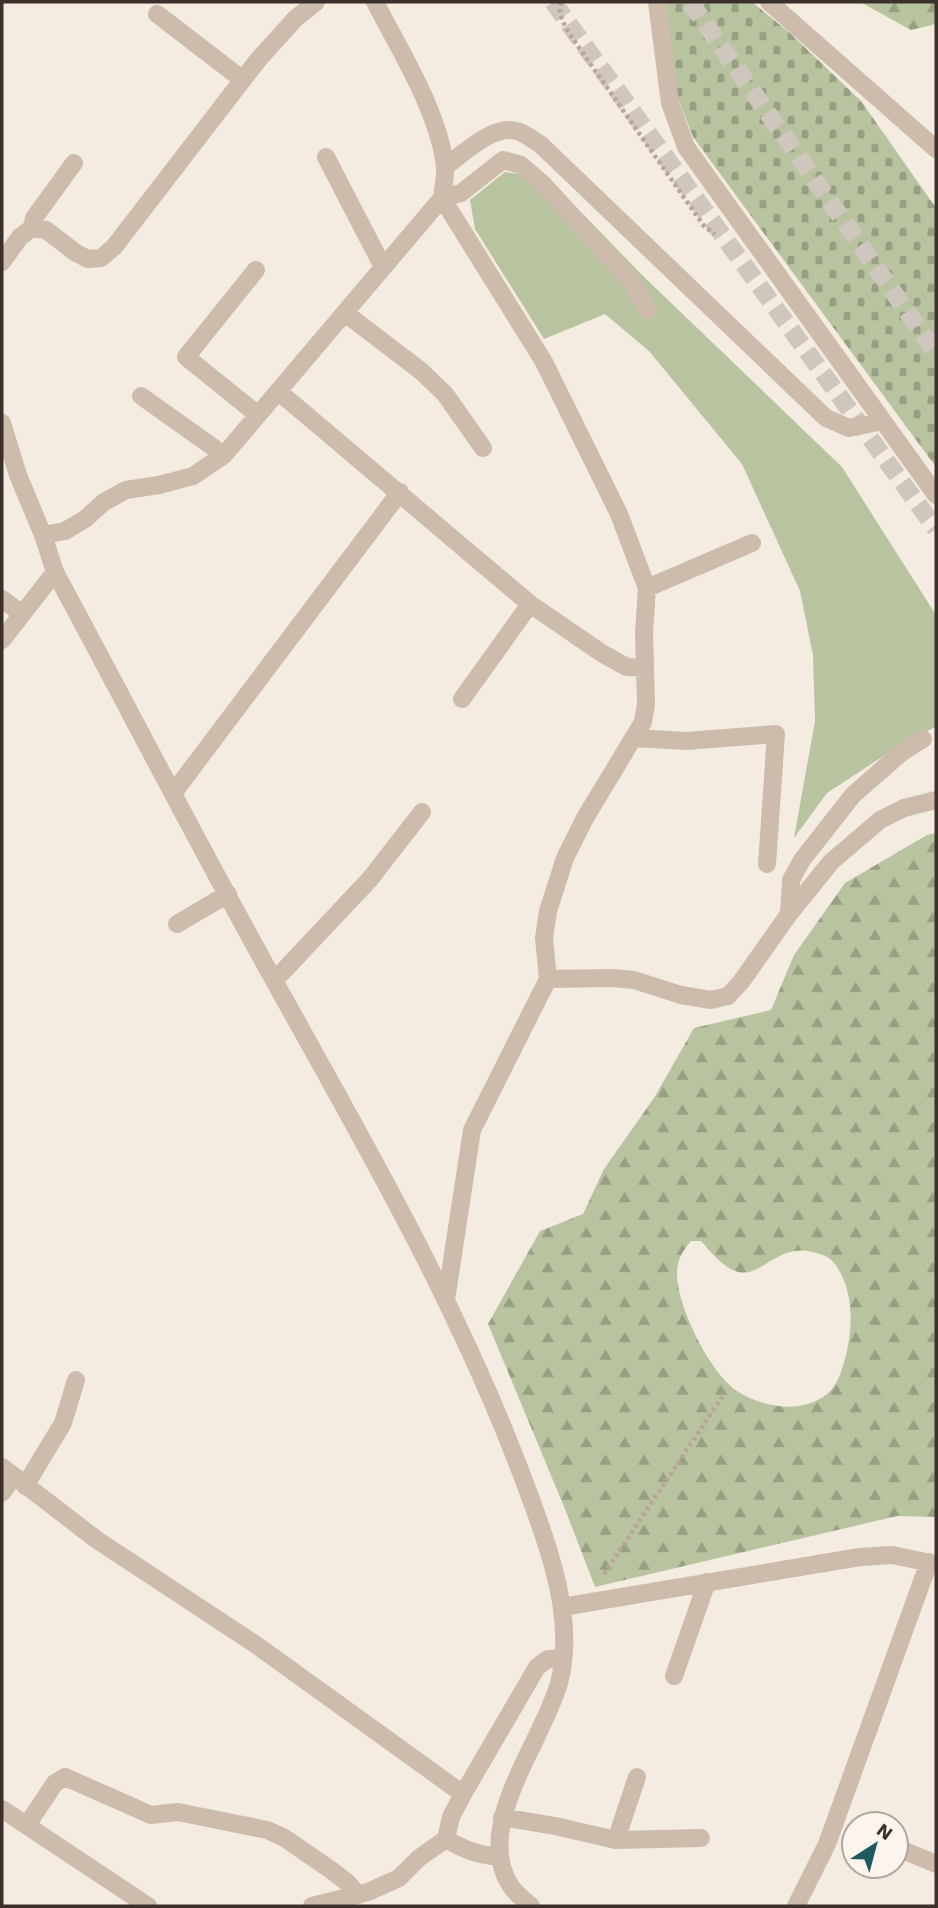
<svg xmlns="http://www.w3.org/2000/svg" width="938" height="1908" viewBox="0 0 938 1908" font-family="'Work Sans',sans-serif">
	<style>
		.forest { fill: url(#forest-firs); fill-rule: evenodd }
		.cemetery { fill: url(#cemetery-stones) }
		.park { fill: #b8c4a0 }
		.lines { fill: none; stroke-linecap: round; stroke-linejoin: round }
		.primary-tunnel { stroke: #cfc6bd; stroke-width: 18; stroke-dasharray: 18 9; stroke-linecap: butt }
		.path { stroke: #b9a596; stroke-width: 4.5; stroke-dasharray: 3.5 3.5; stroke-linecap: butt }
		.street { stroke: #cdbbac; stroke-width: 18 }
	</style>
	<defs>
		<pattern id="forest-firs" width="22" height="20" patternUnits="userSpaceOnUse" patternTransform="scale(1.75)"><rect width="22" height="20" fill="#b8c4a0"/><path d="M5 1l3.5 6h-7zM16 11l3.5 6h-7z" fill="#97a083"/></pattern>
		<pattern id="cemetery-stones" width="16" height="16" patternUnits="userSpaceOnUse" patternTransform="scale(1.75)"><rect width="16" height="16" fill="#b8c4a0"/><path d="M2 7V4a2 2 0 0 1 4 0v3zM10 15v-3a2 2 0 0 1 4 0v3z" fill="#97a083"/></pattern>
	</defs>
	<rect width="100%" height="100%" fill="#f4ebe1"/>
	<path class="forest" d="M860 2H936V24L911 30Z
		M936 833V1517L897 1516 595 1587 565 1509 488 1324 540 1231 583 1214 604 1169 654 1098 694 1028 771 1010 794 955 845 883 927 835ZM691 1241H701C711 1252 723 1268 738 1272 761 1278 778 1243 812 1252 821 1254 829 1256 835 1264 853 1289 853 1323 847 1351 843 1366 839 1384 827 1394 801 1415 762 1407 737 1391 710 1373 677 1306 677 1274 677 1260 682 1252 691 1241Z"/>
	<path class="cemetery" d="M666 2H752L791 34 861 101 936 208V467L693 137 677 96Z"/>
	<path class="park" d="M505 172 548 178 642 275 842 467 936 615V727L908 740 827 793 794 838 815 721 813 655 800 591 742 464 649 351 605 314 544 339 475 229 470 200Z"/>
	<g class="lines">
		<path class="primary-tunnel" d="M553 2 936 529
			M690 2 936 353"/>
		<path class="path" d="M561 2C557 15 566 28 573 39L704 226 715 234
			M604 1574 722 1397"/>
		<path class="street" d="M375 2C400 51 438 110 445 166 446 176 443 188 442 198L544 362 619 514 647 588 644 632 646 704 643 722 585 818 565 858 548 911 544 938 548 979 472 1130 446 1300
			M657 2 670 103 686 147 936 495
			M769 2 936 149
			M157 14 243 80
			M326 157 383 267
			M445 167C464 153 495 122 520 132 527 135 534 141 540 144L826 418 849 428 883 421
			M32 228 34 218 74 163
			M2 262 20 237 32 228 46 230 76 253 88 259 101 258 114 247 258 60 295 19 316 2
			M256 270 186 357 258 415
			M345 313 421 371 445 394 483 448
			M279 392 530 604 603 654 627 667 645 668
			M141 396 224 455
			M2 423 18 475 43 535 55 572C129 709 200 848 276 984 360 1135 447 1286 511 1447 526 1486 542 1525 553 1566 563 1602 569 1646 559 1683 543 1741 473 1826 510 1885 515 1893 524 1900 531 1906
			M43 535 65 531 85 519 104 502 126 490 159 485 193 476 224 455 442 198 461 193 503 160 521 165 543 184 632 282 648 310
			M647 588 752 543
			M2 599 22 614
			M2 640 55 572
			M462 699 530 604
			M633 738 686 741 776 734 767 864
			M174 792 400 492
			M789 914 791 880 802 860 853 795 901 753 923 739
			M177 924 228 894
			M548 979 612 978 634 980 681 995 711 1000 728 996 741 982 789 914 831 862 880 820 904 808 936 800
			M274 981 370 879 422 812
			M2 1467 97 1540 255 1644 463 1794
			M25 1486 63 1423 76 1380
			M2 1493 13 1477
			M562 1607 860 1557 892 1555 936 1564
			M674 1676 707 1582
			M2 1809 148 1906
			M502 1817 555 1826 616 1840 701 1838
			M27 1825 55 1783 65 1777 151 1815 178 1812 267 1830 283 1837 331 1870 348 1883 358 1895
			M446 1839 451 1817 463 1794 537 1667 548 1659 563 1658
			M616 1840 637 1777
			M905 1851 936 1864
			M312 1906 368 1892 399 1878 419 1858 446 1839C464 1850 479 1855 500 1857
			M796 1906 827 1844 929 1562"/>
	</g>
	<rect width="938" height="1908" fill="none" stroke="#3b302b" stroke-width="7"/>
	<g transform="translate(875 1845) rotate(36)"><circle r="33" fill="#fbf5ee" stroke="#aea6a0" stroke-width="2"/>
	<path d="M0-5L12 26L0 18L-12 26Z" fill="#1f5a5e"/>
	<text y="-10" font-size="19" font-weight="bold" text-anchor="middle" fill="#3b302b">N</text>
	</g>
</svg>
